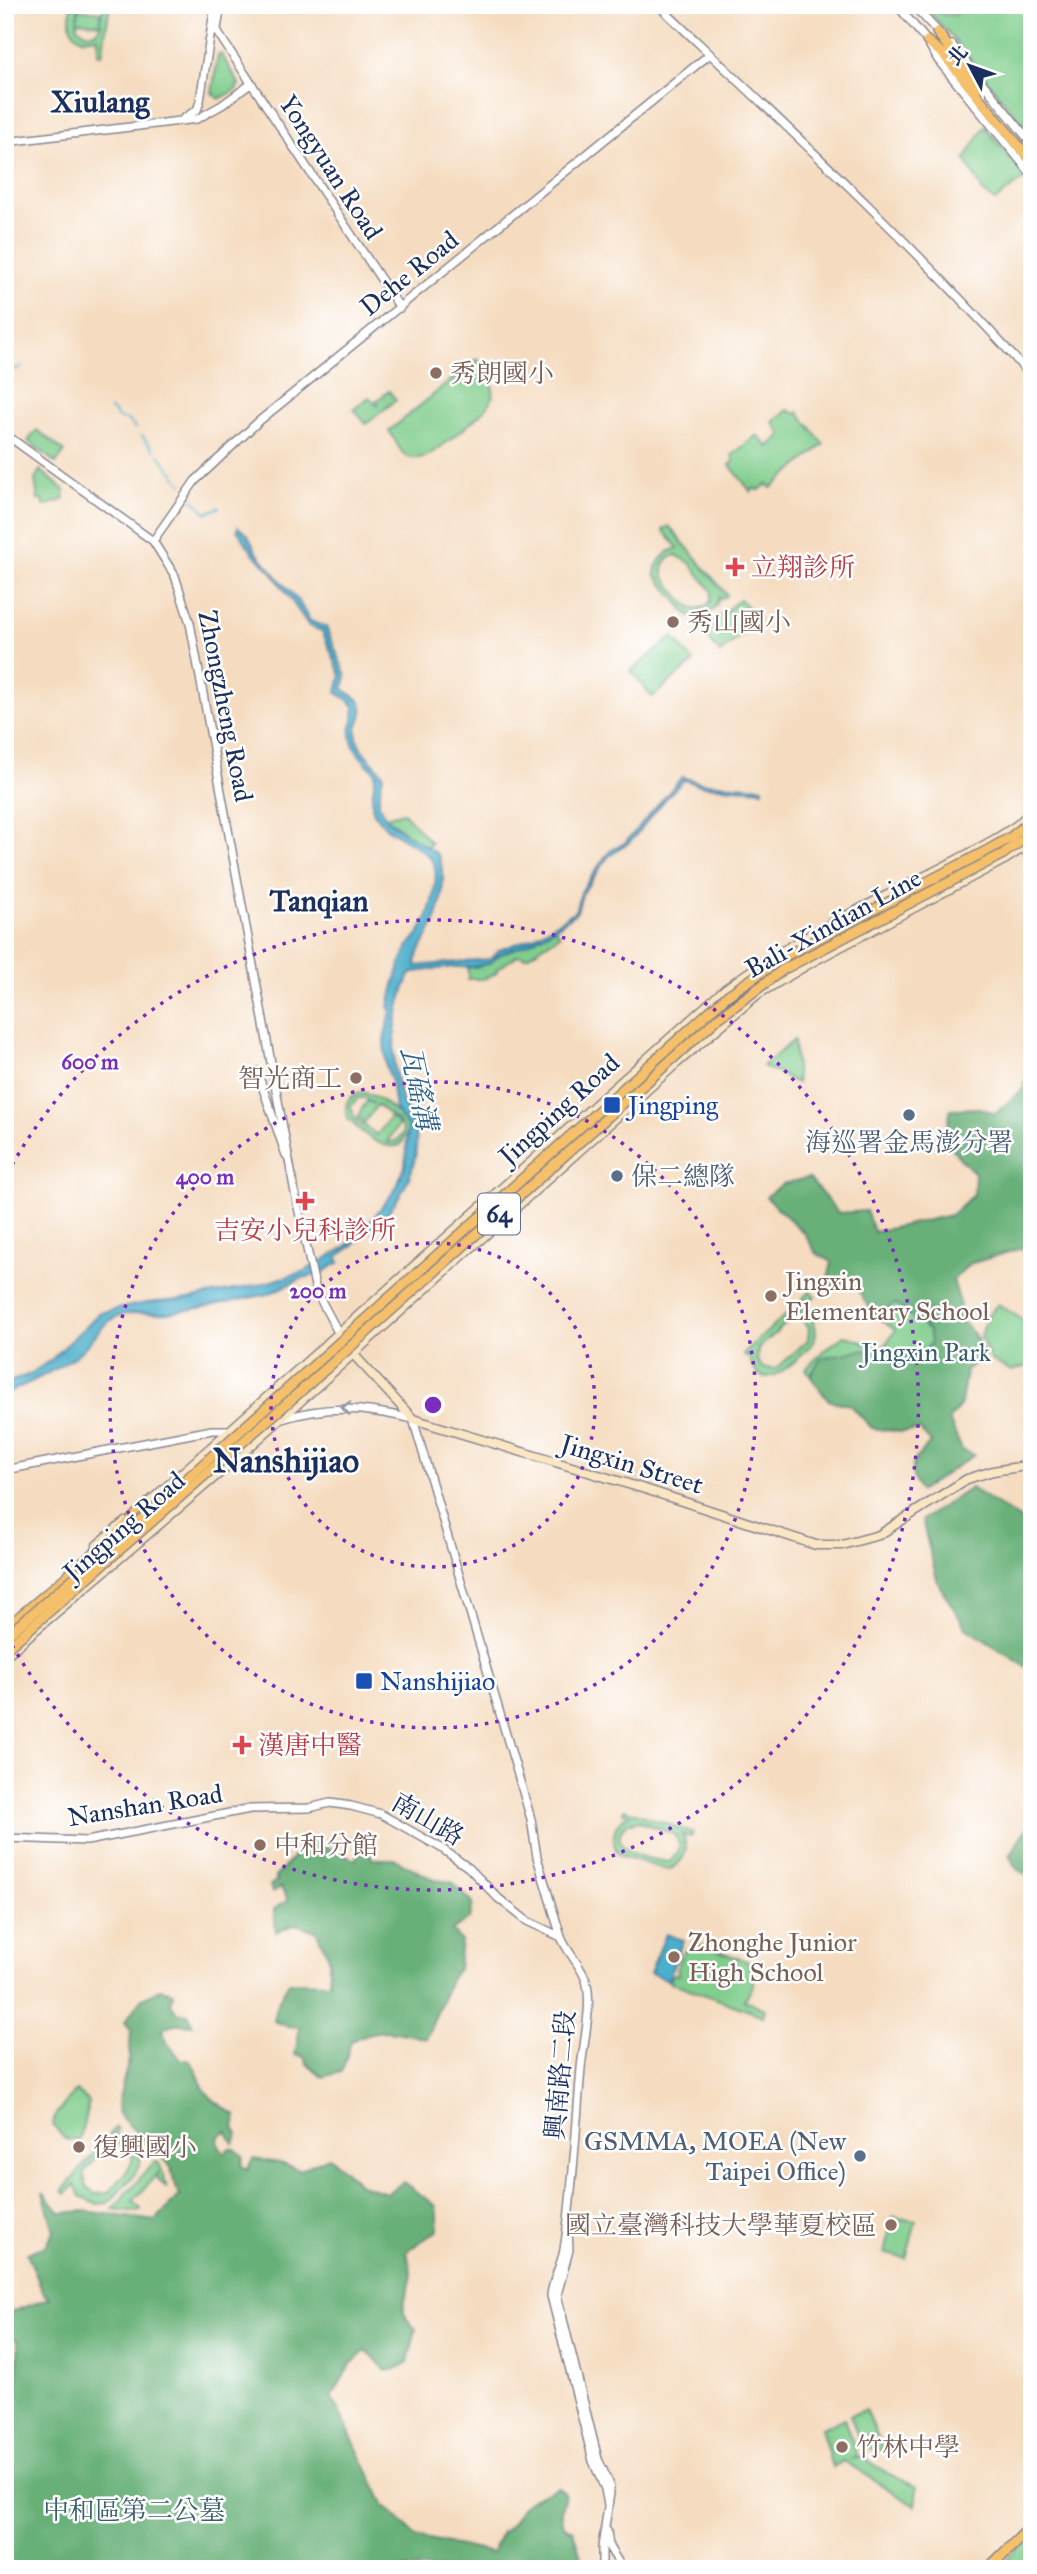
<svg xmlns="http://www.w3.org/2000/svg" width="1037" height="2574" viewBox="0 0 1037 2574" font-family="'IM FELL Great Primer','Noto Serif TC',serif">
	<style>
		.green { fill: #80cd8c; stroke: #4e7e75; stroke-width: 2; fill-rule: evenodd }
		.forest { fill: #68b078; stroke: #42706b; stroke-width: 2 }
		.water { fill: #4baeca; stroke: #336e94; stroke-width: 2 }
		.lines { fill: none; stroke-linecap: round; stroke-linejoin: round }
		.stream { stroke: #4baeca; stroke-width: 2 }
		.tertiary-casing { stroke: #88868f; stroke-width: 10 }
		.secondary-casing { stroke: #88868f; stroke-width: 11 }
		.trunk-casing { stroke: #88868f; stroke-width: 12 }
		.motorway-casing { stroke: #88868f; stroke-width: 13 }
		.tertiary { stroke: #fff; stroke-width: 7 }
		.secondary { stroke: #fbe6c4; stroke-width: 8 }
		.trunk { stroke: #f6c06b; stroke-width: 9 }
		.motorway { stroke: #f6c06b; stroke-width: 10 }
		.rail-casing { stroke: #1b2f5e; stroke-width: 4.5 }
		.rail { stroke: #fff; stroke-width: 2; stroke-dasharray: 5; stroke-linecap: butt }
		.trunk-bridge-casing { stroke: #88868f; stroke-width: 12; stroke-linecap: butt }
		.trunk-bridge { stroke: #f6c06b; stroke-width: 9 }
		.oneway { stroke: #8d97ae }
		.ring { fill: none; stroke: #7b2cbf; stroke-width: 3.5; stroke-dasharray: 3.5 7 }
		.education-dot { fill: #8d6e63; stroke: #fff; stroke-width: 2.5 }
		.health-dot { fill: #e0444e; stroke: #fff; stroke-width: 2.5 }
		.transit-dot { fill: #1a4fb4; stroke: #fff; stroke-width: 2.5 }
		.service-dot { fill: #5c6f8a; stroke: #fff; stroke-width: 2.5 }
		.labels { text-anchor: middle; dominant-baseline: central; stroke-width: 5; stroke-linejoin: round; paint-order: stroke }
		.shield { fill: #fff; stroke: #5f6d8e; stroke-width: 2 }
		.shield-label { font-size: 24px; font-weight: bold; fill: #1b2f5e }
		.street-label { font-size: 26px; fill: #1b2f5e; stroke: #fff }
		.education-label { font-size: 26px; fill: #785e54; stroke: #fff; text-anchor: start }
		.health-label { font-size: 26px; fill: #be3a42; stroke: #fff; text-anchor: start }
		.transit-label { font-size: 26px; fill: #164399; stroke: #fff; text-anchor: start }
		.service-label { font-size: 26px; fill: #4e5e75; stroke: #fff }
		.park-label { font-size: 26px; fill: #395e6c; stroke: #fff }
		.water-label { font-size: 28px; font-style: italic; fill: #2e6289; stroke: #fff }
		.quarter-label { font-size: 30px; font-weight: bold; fill: #1b2f5e; stroke: #fff }
		.district-label { font-size: 33px; font-weight: bold; fill: #1b2f5e; stroke: #fff }
		.centre { fill: #7b2cbf; stroke: #fff; stroke-width: 3.5 }
		.ring-label { font-size: 21px; text-anchor: middle; font-weight: bold; fill: #7b2cbf; stroke: #fff; stroke-width: 5; stroke-linejoin: round; paint-order: stroke }
	</style>
	<rect width="100%" height="100%" fill="#fff"/>
	<filter id="ink" filterUnits="userSpaceOnUse"><feTurbulence type="fractalNoise" baseFrequency=".0143" numOctaves="2"/><feDisplacementMap in="SourceGraphic" scale="14" xChannelSelector="R" yChannelSelector="G"/><feConvolveMatrix kernelMatrix="1 2 1 2 8 2 1 2 1" color-interpolation-filters="sRGB"/></filter>
	<filter id="wash" filterUnits="userSpaceOnUse"><feTurbulence type="fractalNoise" baseFrequency=".00686" numOctaves="4" result="noise"/><feDisplacementMap in="SourceGraphic" scale="28" xChannelSelector="R" yChannelSelector="G"/><feGaussianBlur stdDeviation="1.57" result="paint"/><feColorMatrix in="noise" values="0 0 0 0 0 0 0 0 0 0 0 0 0 0 0 0 0 1.4 0 .05"/><feComposite in="paint" operator="in"/></filter>
	<g filter="url(#wash)">
		<rect width="100%" height="100%" fill="#f5dcc0"/>
		<path class="green" d="M72 5H78L77 27 88 34 97 31 101 24 77 21 79 9 101 12 100 23 103 5H110L102 54H98V37L82 39C67 31 69 20 72 5Z
			M923 5H933L941 14 955 15 963 5H1032V136L951 36Z
			M221 54 239 84 236 90 219 99 212 93 218 55Z
			M985 126 1026 177 995 201 984 193 965 159Z
			M477 359 481 363 473 370C488 374 499 388 490 403 482 416 440 448 427 456 400 465 401 446 389 431Z
			M389 391 396 400 366 424 354 409 369 397 377 406 379 404 376 401Z
			M788 410 795 414 798 412 824 444 771 488 767 484 758 491 755 488 751 492 730 465 734 461 732 455 757 435 768 447 782 435 773 422Z
			M37 430 65 452 56 463 28 441Z
			M40 470 64 490 65 499 44 506 43 500H38L35 479Z
			M669 526 727 595 721 599 719 597C716 611 701 621 687 614L655 574C656 561 666 551 678 548L663 530ZM676 555 689 562 712 591 711 601C693 623 676 592 664 577 661 566 665 558 676 555Z
			M740 599 759 620 720 653 702 631Z
			M673 637 694 662 652 697 631 671Z
			M403 812 431 843 428 847 414 840 386 817Z
			M555 928 560 935 526 957 518 955 496 970 497 973 483 979H468V967C491 967 491 957 509 950 525 943 540 937 555 928Z
			M794 1040 797 1083 763 1066Z
			M360 1092C375 1093 406 1116 408 1132L400 1145C382 1152 361 1131 348 1119 343 1106 347 1097 360 1092ZM358 1098H366L374 1104 367 1101 357 1117 365 1122 377 1105 399 1122 403 1131C401 1139 395 1143 387 1142L399 1124 390 1117 377 1135 354 1118 351 1106Z
			M946 1279 953 1311 973 1339 828 1394 806 1369 823 1351 844 1336C862 1338 866 1347 884 1347L895 1330 880 1319 881 1310 886 1302Z
			M811 1291 815 1296 800 1311 812 1317C814 1322 816 1327 816 1333 815 1344 805 1351 797 1359 780 1375 756 1391 749 1355L746 1357 743 1354ZM800 1318 809 1327 808 1340 776 1369 763 1368 757 1360 758 1349 791 1319Z
			M998 1304 1026 1322 1032 1323V1362L1030 1365 1011 1371 990 1359 981 1337 986 1318Z
			M624 1809 693 1833 691 1837 682 1835C691 1850 682 1865 667 1870L619 1855C610 1841 612 1822 629 1815L623 1813ZM638 1821 674 1834 680 1845 677 1854 669 1862C651 1860 602 1851 626 1824Z
			M695 1943 747 1961C758 1977 755 1987 744 2000L765 2009 763 2016 670 1982 673 1974 678 1975C676 1959 682 1952 695 1943Z
			M76 2091 89 2102 79 2141 65 2139 53 2125 56 2114Z
			M116 2127 118 2130 114 2135C122 2136 128 2139 134 2144 155 2163 120 2189 108 2203L97 2204 80 2197 75 2184 66 2194 62 2191ZM114 2142C152 2152 122 2177 108 2193L95 2194 87 2187 83 2174 106 2146Z
			M154 2162H157L164 2175 166 2187 157 2178 158 2173 133 2201 141 2209 138 2212 113 2209Z
			M893 2217 916 2221 906 2259 884 2253Z
			M866 2410 884 2451 862 2447 850 2415Z
			M845 2418 857 2456 851 2459 861 2456 889 2474 917 2487 915 2506 844 2461 832 2467 821 2428Z
			M1032 2535V2569H995Z"/>
		<path class="forest" d="M1031 1060 1032 1245 969 1264 953 1280 959 1300 961 1321 974 1334 985 1355 966 1370 961 1404 949 1420 962 1450 974 1455 920 1491C904 1466 914 1461 931 1442L920 1430 900 1432 872 1428 850 1405 828 1400 810 1376 821 1358 862 1350 918 1358 931 1343 929 1331 895 1303 875 1319 858 1289 849 1278 834 1288 828 1279 832 1262 816 1253 804 1233 766 1197 782 1184 809 1178 838 1213 866 1211 874 1232 951 1215 974 1194 975 1173C951 1149 942 1145 951 1109L981 1108 995 1114 1024 1088Z
			M971 1488 1032 1527V1675L1031 1670 966 1628 938 1583 922 1520Z
			M1032 1823V1878L1017 1869 1010 1857 1023 1833Z
			M307 1842H312L356 1860 361 1851 370 1853 372 1859H395L434 1880 452 1882 473 1903 470 1918 452 1931 461 1941 458 1968 450 1980 426 2039C396 2031 379 2026 351 2041L342 2072 322 2077 308 2065 303 2056 295 2055 300 2027 287 2026 274 2021 278 2001 289 1982 329 1983V1957L316 1931 296 1924 276 1932 274 1909 288 1900 281 1887 272 1892 270 1885 277 1881 275 1877Z
			M160 1989 173 1992 171 2004 178 2013 188 2014 193 2025C183 2024 172 2022 163 2029L166 2042 182 2060H188C198 2069 197 2074 202 2085 208 2099 225 2108 237 2116L234 2128 238 2134 233 2143 226 2131 218 2137 219 2147 225 2153 229 2148 235 2149 243 2156 241 2165 247 2169 253 2159 280 2163 299 2170 329 2157 361 2185 387 2193 403 2182 436 2206 438 2230 407 2251C408 2260 412 2270 411 2279 407 2302 394 2310 416 2329L408 2362 396 2369 386 2371 373 2356 365 2351 350 2365 332 2397 385 2506 416 2536 492 2553 501 2532C514 2527 514 2515 523 2506 531 2496 547 2494 558 2487L565 2493 561 2511 564 2526 573 2530 581 2558 571 2569H5V2410L18 2393V2340L5 2337V2314L50 2298 44 2294 27 2253 46 2246 54 2232 43 2192 60 2213 84 2211 155 2221 180 2195 175 2187 171 2167 119 2115 118 2102 129 2060 131 2030 125 2022 141 1999Z"/>
		<path class="water" d="M238 527 247 534 257 553 299 602 310 621 326 627 346 676 343 688C348 695 361 697 362 707 364 713 359 721 357 728 353 748 373 760 383 774 382 783 378 794 379 803 383 827 422 841 438 855 448 879 441 914 428 936 423 946 416 954 416 966L491 959 499 950 532 938 575 911 582 890 605 857 610 851 625 843 682 777 703 783 763 787V790L703 786 684 780 668 796 630 842 608 857 582 894 577 912 555 928 529 943 500 954 490 963 474 967H452L414 972 410 975C393 1013 388 1063 403 1102 406 1110 414 1117 415 1126 425 1182 379 1229 337 1257L340 1262 320 1274 303 1278 268 1294 190 1310C183 1309 177 1312 169 1313 152 1315 132 1310 116 1317 98 1326 89 1348 72 1358 51 1373 29 1383 5 1394V1384L30 1374 52 1359 99 1313 145 1303 188 1299 258 1285 303 1272 344 1248 361 1233 395 1190 405 1166 408 1127 395 1109 391 1079 386 1066 384 1039 391 1011 389 1008C393 987 398 967 408 947 412 941 417 936 421 930 430 916 438 883 435 867 430 845 383 837 373 810 369 798 376 785 375 772 364 761 349 748 351 729 351 722 357 714 354 707 352 701 342 696 337 693L341 675 322 631 309 626 271 571 253 553 237 530Z
			M666 1934 683 1940 668 1980 650 1973Z"/>
		<g class="lines">
			<path class="stream" d="M11 366 18 370 22 365
				M110 409 120 419 128 420 136 429
				M142 436 154 450
				M159 455 182 484
				M193 499 207 513 220 507"/>
		</g>
	</g>
	<g filter="url(#ink)">
		<g class="lines">
			<g class="tertiary-casing">
				<path id="tertiary" d="M658 5C786 126 915 245 1032 377
					M897 5 927 41 938 60 1032 175
					M913 5 941 35
					M212 24 400 308
					M219 34 217 29 221 5
					M952 45 1032 144
					M184 118 197 110 200 101 215 5
					M5 142 197 119 222 105 252 83
					M5 434 153 541 175 576 190 623 295 1193 316 1291 340 1336
					M153 541 195 481 258 422 710 54
					M257 1071 286 1155
					M282 1419C330 1404 365 1408 413 1419L531 1819 537 1857 561 1937C567 1952 579 1963 585 1978 594 1998 583 2046 581 2068 576 2129 573 2190 564 2250 561 2266 552 2280 551 2296L593 2461 605 2489 608 2505
					M5 1470 212 1430H230
					M5 1838 87 1841 250 1809 309 1808 330 1803 351 1806 381 1814 441 1848 469 1868 498 1898 527 1921 561 1937
					M568 2228 569 2250 557 2295 598 2459 609 2483 610 2493 602 2547V2569
					M607 2531 609 2547 619 2563 618 2569"/>
			</g>
			<g class="secondary-casing">
				<path id="secondary" d="M353 1354 413 1419 648 1490 816 1545H842L879 1535 967 1479 993 1471 1032 1465
					M138 1512 724 990C807 927 907 890 997 838L1017 825 1032 811
					M97 1545 125 1522
					M5 1642 68 1589
					M5 1656 236 1459 677 1063 758 994 812 962 1006 859 1032 842"/>
			</g>
			<g class="trunk-casing">
				<path id="trunk" d="M937 32 979 87
					M927 41 944 55 1032 162
					M5 1629 120 1531 142 1509"/>
			</g>
			<g class="motorway-casing">
				<path id="motorway" d="M988 2569 1032 2526"/>
			</g>
			<use href="#tertiary" class="tertiary"/>
			<use href="#secondary" class="secondary"/>
			<use href="#trunk" class="trunk"/>
			<use href="#motorway" class="motorway"/>
			<g class="rail-casing">
				<path id="rail" d="M5 1642 213 1462 730 999 784 963 997 850 1032 826"/>
			</g>
			<use href="#rail" class="rail"/>
			<g class="trunk-bridge-casing">
				<path id="trunk-bridge" d="M5 1637 124 1535 728 995 787 955 990 849 1011 837 1032 820
					M5 1650 301 1391 716 1020 784 969 1003 854 1032 833"/>
			</g>
			<use href="#trunk-bridge" class="trunk-bridge"/>
		</g>
		<defs><path id="oneway-chevron" d="M-2-3.5L2.5 0L-2 3.5" fill="none" stroke-width="1.6" stroke-linecap="round" stroke-linejoin="round" transform="scale(1.75)"/></defs>
		<use class="oneway" href="#oneway-chevron" transform="translate(346 1408) rotate(-177)"/>
	</g>
	<g class="ring">
		<circle cx="433" cy="1405" r="162"/>
		<circle cx="433" cy="1405" r="323"/>
		<path d="M7 1174A485 485 0 1 1 7 1636"/>
	</g>
	<g class="education-dot">
		<circle cx="436" cy="373" r="7"/>
		<circle cx="673" cy="622" r="7"/>
		<circle cx="356" cy="1078" r="7"/>
		<circle cx="771" cy="1296" r="7"/>
		<circle cx="260" cy="1845" r="7"/>
		<circle cx="674" cy="1957" r="7"/>
		<circle cx="79" cy="2147" r="7"/>
		<circle cx="891" cy="2225" r="7"/>
		<circle cx="842" cy="2447" r="7"/>
	</g>
	<g class="health-dot">
		<path d="M731.5 556.5h7v7h7v7h-7v7h-7v-7h-7v-7h7z"/>
		<path d="M301.5 1190.5h7v7h7v7h-7v7h-7v-7h-7v-7h7z"/>
		<path d="M238.5 1734.5h7v7h7v7h-7v7h-7v-7h-7v-7h7z"/>
	</g>
	<g class="transit-dot">
		<rect x="603" y="1096" width="18" height="18" rx="3.5"/>
		<rect x="355" y="1672" width="18" height="18" rx="3.5"/>
	</g>
	<g class="service-dot">
		<circle cx="909" cy="1115" r="7"/>
		<circle cx="617" cy="1176" r="7"/>
		<circle cx="860" cy="2156" r="7"/>
	</g>
	<g class="labels">
		<rect class="shield" x="478" y="1193.5" width="42" height="41" rx="5"/>
		<g class="shield-label">
			<text x="499" y="1214">64</text>
		</g>
		<g class="street-label">
			<text transform="translate(331 167) rotate(57)">Yongyuan Road</text>
			<text transform="translate(409 273) rotate(-39)">Dehe Road</text>
			<text transform="translate(226 706) rotate(79)">Zhongzheng Road</text>
			<text transform="translate(833 923) rotate(-29)">Bali-Xindian Line</text>
			<text transform="translate(559 1109) rotate(-42)">Jingping Road</text>
			<text transform="translate(632 1464) rotate(17)">Jingxin Street</text>
			<text transform="translate(124 1526) rotate(-41)">Jingping Road</text>
			<text transform="translate(145 1805) rotate(-9)">Nanshan Road</text>
			<text transform="translate(428 1819) rotate(30)">南山路</text>
			<text transform="translate(560 2075) rotate(-85)">興南路二段</text>
		</g>
		<g class="education-label">
			<text x="450" y="373">秀朗國小</text>
			<text x="687" y="622">秀山國小</text>
			<text x="342" y="1078" text-anchor="end">智光商工</text>
			<text x="785" y="1281">Jingxin<tspan x="785" dy="30">Elementary School</tspan></text>
			<text x="274" y="1845">中和分館</text>
			<text x="688" y="1942">Zhonghe Junior<tspan x="688" dy="30">High School</tspan></text>
			<text x="93" y="2147">復興國小</text>
			<text x="877" y="2225" text-anchor="end">國立臺灣科技大學華夏校區</text>
			<text x="856" y="2447">竹林中學</text>
		</g>
		<g class="health-label">
			<text x="751" y="567">立翔診所</text>
			<text x="305" y="1230" text-anchor="middle">吉安小兒科診所</text>
			<text x="258" y="1745">漢唐中醫</text>
		</g>
		<g class="transit-label">
			<text x="628" y="1105">Jingping</text>
			<text x="380" y="1681">Nanshijiao</text>
		</g>
		<g class="service-label">
			<text x="909" y="1142">海巡署金馬澎分署</text>
			<text x="631" y="1176" text-anchor="start">保二總隊</text>
			<text x="846" y="2141" text-anchor="end">GSMMA, MOEA (New<tspan x="846" dy="30">Taipei Office)</tspan></text>
		</g>
		<g class="park-label">
			<text x="926" y="1352">Jingxin Park</text>
			<text x="134" y="2510">中和區第二公墓</text>
		</g>
		<g class="water-label">
			<text transform="translate(419 1088) rotate(78)">瓦磘溝</text>
		</g>
		<g class="quarter-label">
			<text x="100" y="102">Xiulang</text>
			<text x="319" y="901">Tanqian</text>
		</g>
		<g class="district-label">
			<text x="286" y="1461">Nanshijiao</text>
		</g>
	</g>
	<circle cx="433" cy="1405" r="10" class="centre"/>
	<g class="ring-label">
		<text x="90" y="1069">600 m</text>
		<text x="205" y="1184">400 m</text>
		<text x="318" y="1298">200 m</text>
	</g>
	<rect width="1037" height="2574" fill="none" stroke="#fff" stroke-width="28"/>
	<g transform="translate(970 66) rotate(311)" stroke="#ffffff" stroke-width="5" paint-order="stroke">
	<path d="M0-5L12 26L0 18L-12 26Z" fill="#1b2f5e"/>
	<text y="-10" font-size="19" font-weight="bold" text-anchor="middle" fill="#1b2f5e">北</text>
	</g>
</svg>
